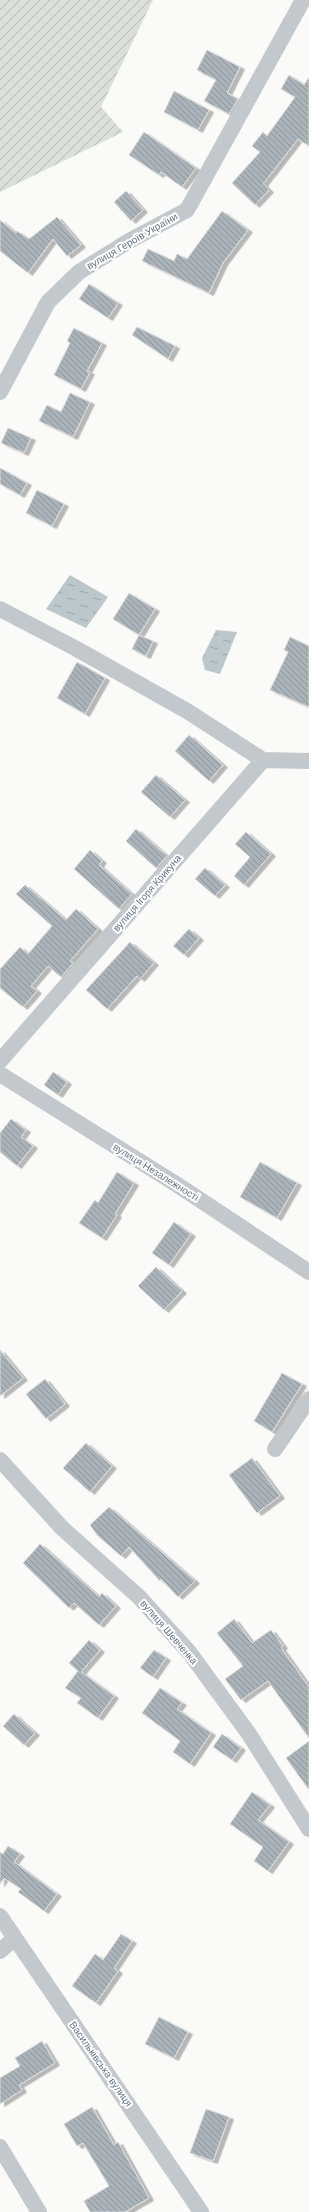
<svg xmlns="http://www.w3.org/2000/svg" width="309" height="2212" viewBox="0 0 309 2212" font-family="Arial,sans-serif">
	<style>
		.garden { fill: url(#garden-furrows) }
		.water { fill: url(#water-ripples) }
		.building { fill: url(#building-back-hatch); stroke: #dcdcda; filter: url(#shadow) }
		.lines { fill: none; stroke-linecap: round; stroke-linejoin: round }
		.minor { stroke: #c3c8cc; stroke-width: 16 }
		.labels { text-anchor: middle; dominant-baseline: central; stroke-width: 4; stroke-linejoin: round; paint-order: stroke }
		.street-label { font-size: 10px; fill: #657683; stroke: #fff }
	</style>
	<defs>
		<pattern id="garden-furrows" width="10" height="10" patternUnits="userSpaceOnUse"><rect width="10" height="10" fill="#dadfd7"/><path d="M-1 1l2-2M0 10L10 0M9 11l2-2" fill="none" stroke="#b4b9b4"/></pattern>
		<pattern id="water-ripples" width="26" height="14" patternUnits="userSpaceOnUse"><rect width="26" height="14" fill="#bbc7cb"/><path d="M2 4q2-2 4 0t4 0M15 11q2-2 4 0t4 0" fill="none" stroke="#9ca6aa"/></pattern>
		<pattern id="building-back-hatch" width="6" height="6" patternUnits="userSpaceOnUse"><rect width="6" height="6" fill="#aab3b9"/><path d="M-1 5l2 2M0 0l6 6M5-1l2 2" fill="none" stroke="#8e969c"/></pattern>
		<filter id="shadow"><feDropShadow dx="4.5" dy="2.5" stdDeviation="0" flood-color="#0004"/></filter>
	</defs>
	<rect width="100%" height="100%" fill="#fafaf8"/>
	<path class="garden" d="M0 0H153L101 107 123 132 0 192Z"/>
	<path class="water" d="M70 575 108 597 86 628 46 609Z
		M216 630 237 632 220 674 205 670 202 658Z"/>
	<path class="building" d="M207 50 240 67 227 93 238 99 229 114 204 101 216 80 197 70Z
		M289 75 304 85 309 77V146L298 139 263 184 269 190 255 205 232 183 260 152 252 146 263 132 267 136 295 97 281 89Z
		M174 91 209 110 198 130 164 112Z
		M144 132 196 168 182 187 161 172 159 175 129 155Z
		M126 191 143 210 131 221 114 202Z
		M222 211 248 230 223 263 209 293 142 261 148 249 174 261 177 254 187 259Z
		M57 217 81 245 67 256 53 239 28 273 0 251V220L16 233 17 231 29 239Z
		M89 284 118 303 108 318 79 299Z
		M137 327 175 346 168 359 132 335Z
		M74 328 102 343 87 371 90 372 81 389 54 375 70 343 67 341Z
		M70 393 90 402 73 437 39 421 47 405 61 412Z
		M8 428 31 438 24 453 1 443Z
		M0 468 27 483 20 495 0 484Z
		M37 490 64 504 52 526 26 513Z
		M129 593 155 609 139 635 113 619Z
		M139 635 153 641 146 656 132 649Z
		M290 637 309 646V707L270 690 288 652 284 650Z
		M77 662 105 678 85 714 57 698Z
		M189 735 223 765 209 781 175 751Z
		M156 775 185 800 170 817 141 792Z
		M136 829 167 856 156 868 126 841Z
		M246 832 271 854 244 885 234 876 250 857 235 844Z
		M90 850 102 861 99 865 132 894 119 909 74 869Z
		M205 868 225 885 215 896 195 879Z
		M25 885 66 920 76 909 98 929 70 961 73 963 61 977 48 966 31 986 37 991 23 1007 0 988V969L20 947 28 954 52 926 16 894Z
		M189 929 199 938 184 955 173 946Z
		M130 942 154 963 140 979 137 976 107 1009 86 990Z
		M53 1072 67 1082 58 1095 44 1085Z
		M11 1119 26 1130 21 1137 33 1146 17 1166 0 1152V1133Z
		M260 1162 297 1183 277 1218 240 1197Z
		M117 1172 134 1183 115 1214 117 1215 102 1238 79 1223 95 1200 98 1203Z
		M174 1222 191 1234 169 1265 152 1253Z
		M156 1267 182 1291 164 1310 138 1286Z
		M0 1350 23 1378 0 1396Z
		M282 1373 302 1384 272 1432 254 1421Z
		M45 1379 65 1404 46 1419 26 1394Z
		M86 1443 112 1466 90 1492 63 1468Z
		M252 1458 280 1496 257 1513 229 1475Z
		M109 1507 195 1581 178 1597 161 1579 160 1581 129 1547 121 1556 97 1535 90 1525Z
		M40 1544 99 1597 102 1593 116 1606 99 1625 74 1603 69 1608 23 1563Z
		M234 1619 252 1643 271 1630 283 1646 281 1648 309 1687V1738L268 1681 241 1700 225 1679 243 1666 217 1633Z
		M89 1640 100 1650 81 1672 114 1696 98 1718 77 1703 81 1698 65 1688 78 1671 69 1663Z
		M154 1650 166 1658 153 1677 140 1668Z
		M160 1688 182 1703 177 1709 211 1733 190 1764 173 1752 180 1741 142 1713Z
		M14 1714 35 1733 24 1745 3 1726Z
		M222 1734 241 1748 232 1760 213 1747Z
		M309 1741V1790L286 1758Z
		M252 1792 270 1805 258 1820 289 1842 268 1871 254 1861 263 1847 230 1824Z
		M8 1846 20 1854 14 1862 57 1894 44 1911 18 1892 21 1889 4 1878 0 1884V1852L3 1854Z
		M121 1934 132 1941 114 1968 118 1971 96 2003 72 1986 95 1954 103 1960Z
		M159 2017 188 2032 174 2058 145 2044Z
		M42 2041 55 2063 19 2085 22 2090 0 2104V2078L20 2066 15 2058Z
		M92 2107 114 2145 118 2142 149 2198 125 2212H90L84 2201 109 2186 83 2143 77 2146 64 2124Z
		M206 2109 229 2117 213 2161 190 2153Z"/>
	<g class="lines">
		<path class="minor" d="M0 392 48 302 79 272 129 241 187 210 303 0
			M0 609 75 648 187 711 263 760
			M0 1061 263 760 309 761
			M0 1074 176 1184 309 1272
			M275 1449 309 1399
			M0 1460 62 1528 139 1597 189 1652 249 1734 309 1829
			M0 1916 201 2212
			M0 1951 15 1938
			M0 2147 39 2212"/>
	</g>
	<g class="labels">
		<g class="street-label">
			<text transform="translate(132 241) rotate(-30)">вулиця Героїв України</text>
			<text transform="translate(147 893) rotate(-49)">вулиця Ігоря Крикуна</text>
			<text transform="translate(156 1172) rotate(32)">вулиця Незалежності</text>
			<text transform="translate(169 1632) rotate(49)">вулиця Шевченка</text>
			<text transform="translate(101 2064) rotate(55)">Васильківська вулиця</text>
		</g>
	</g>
</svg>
